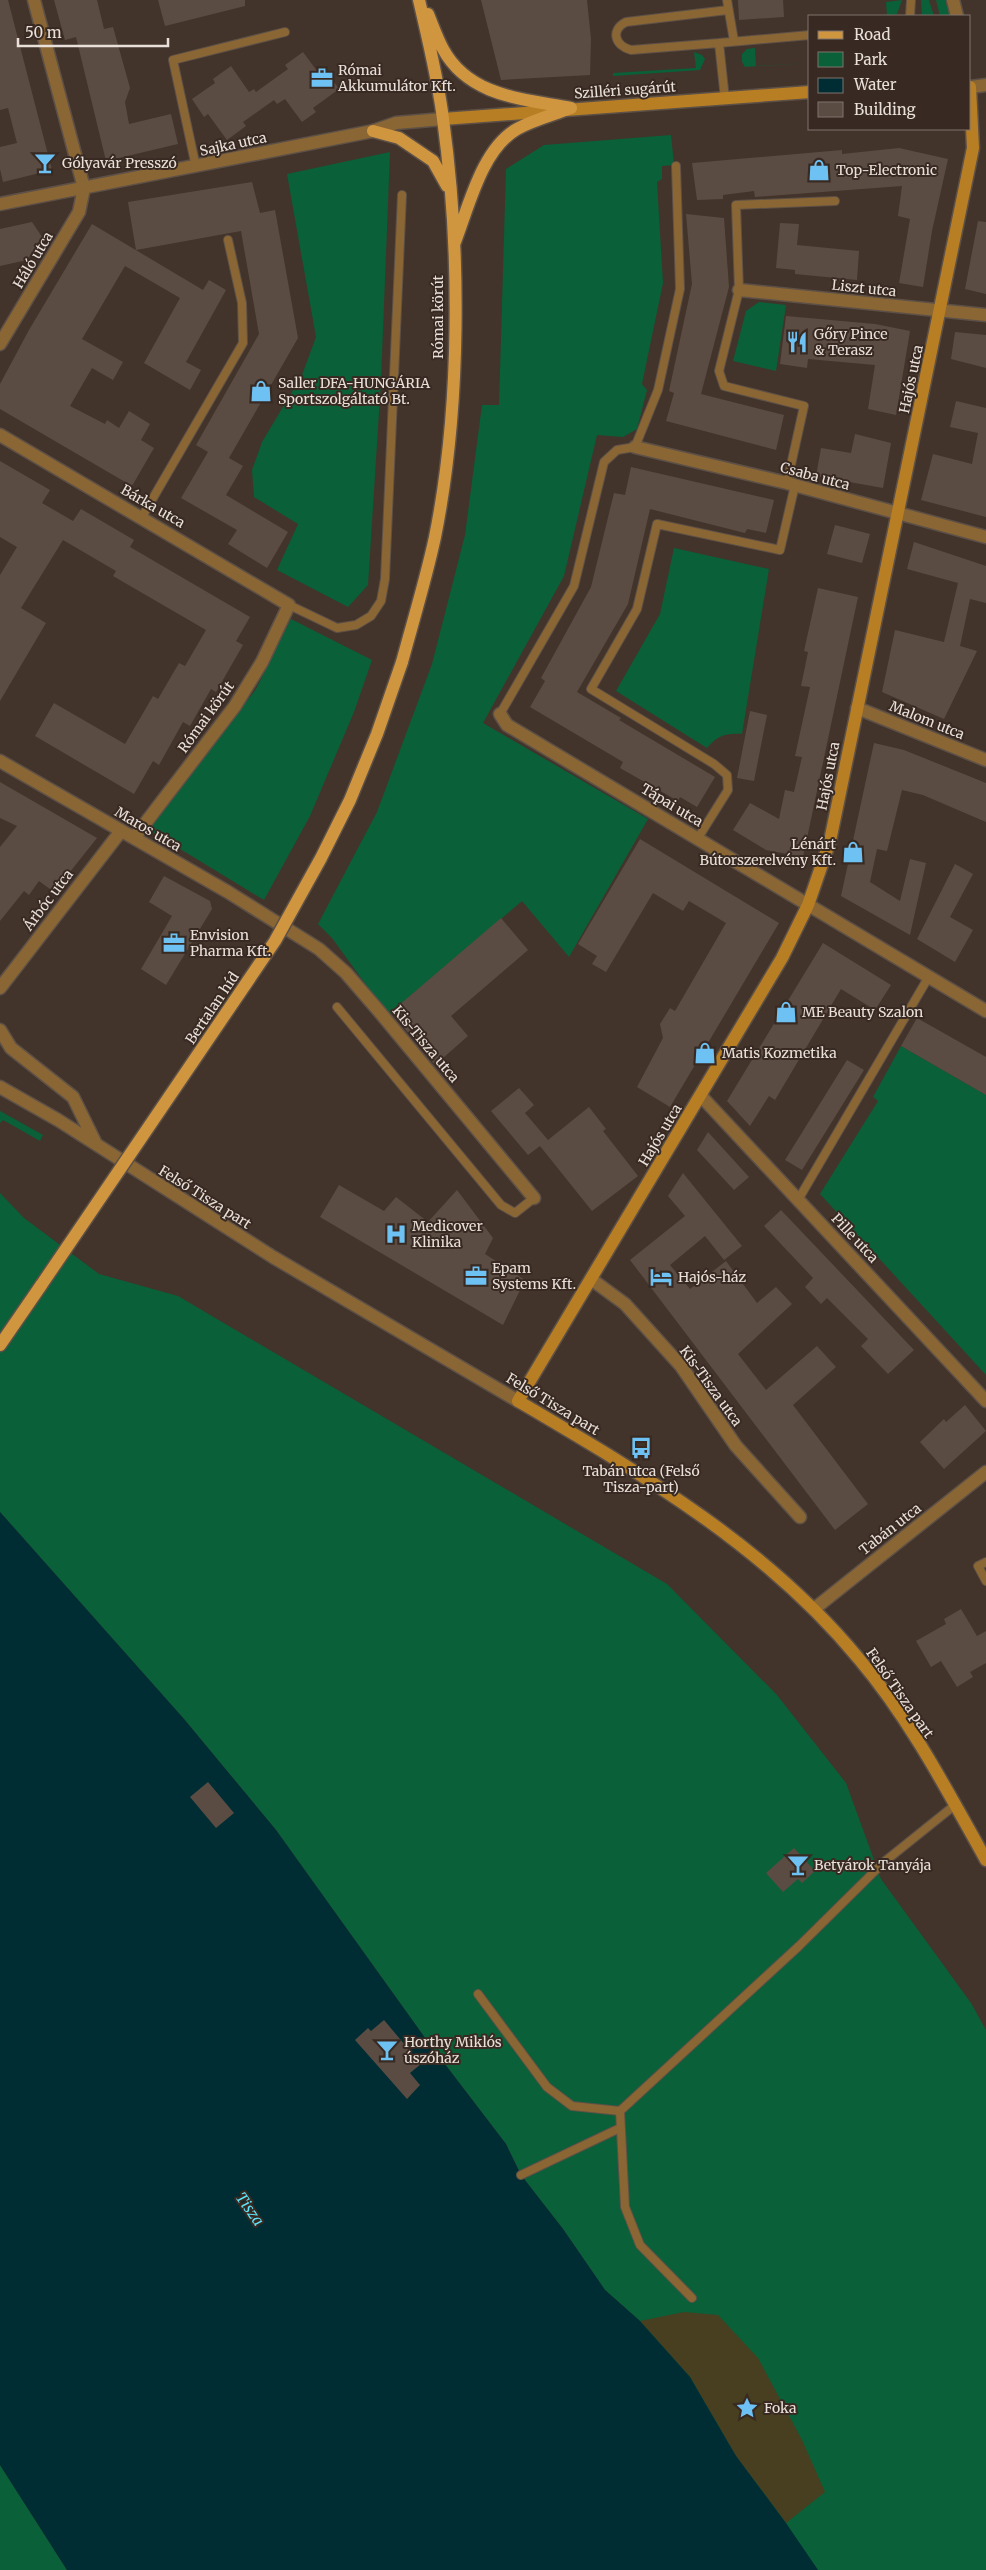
<svg xmlns="http://www.w3.org/2000/svg" width="986" height="2570" viewBox="0 0 986 2570" font-family="Merriweather,serif">
	<style>
		.green { fill: #0a6039 }
		.sand { fill: #473f1f }
		.water { fill: #002d34 }
		.building { fill: #5b4c43 }
		.lines { fill: none; stroke-linecap: round; stroke-linejoin: round }
		.service-casing { stroke: #5d5047; stroke-width: 10 }
		.minor-casing { stroke: #5d5047; stroke-width: 15 }
		.tertiary-casing { stroke: #5d5047; stroke-width: 15 }
		.secondary-casing { stroke: #5d5047; stroke-width: 15 }
		.primary-casing { stroke: #5d5047; stroke-width: 15 }
		.service { stroke: #8a6634; stroke-width: 8 }
		.minor { stroke: #8a6634; stroke-width: 12 }
		.tertiary { stroke: #8a6634; stroke-width: 12 }
		.secondary { stroke: #b87e23; stroke-width: 12 }
		.primary { stroke: #d0953f; stroke-width: 12 }
		.primary-bridge-casing { stroke: #5d5047; stroke-width: 15; stroke-linecap: butt }
		.primary-bridge { stroke: #d0953f; stroke-width: 12 }
		.labels { text-anchor: middle; dominant-baseline: central; stroke-width: 4; stroke-linejoin: round; paint-order: stroke }
		.poi-label { font-size: 14px; fill: #e9e0da; stroke: #382a22; text-anchor: start }
		.street-label { font-size: 14px; fill: #e9e0da; stroke: #382a22 }
		.water-label { font-size: 15px; font-style: italic; fill: #5de6fc; stroke: #382a22 }
	</style>
	<rect width="100%" height="100%" fill="#42342b"/>
	<path class="green" d="M902 0 897 14 887 16 886 2Z
		M921 0H929L934 16H922Z
		M936 0H945L950 16H940Z
		M755 48 756 66 810 63 745 67 742 62V54L747 49Z
		M694 52 702 55 705 59 700 70 613 76V73L696 68Z
		M671 135 674 165 662 166V179L657 182 663 283 642 384 647 390 637 429 623 437 597 435 564 576 483 723 648 819 569 957 522 901 388 1015 332 938 318 924 377 812 432 664 465 535 482 405H499L506 169 544 145Z
		M390 152 381 381 368 585 348 607 277 570 298 524 254 497 252 470 262 442 302 375 316 337 287 174Z
		M759 302 786 305 776 371 733 361 746 311Z
		M674 548 769 569 742 734C726 733 718 735 707 748L616 691 660 614Z
		M291 619 372 660 354 712 310 816 264 900 149 830 256 689Z
		M901 1046 986 1095V1375L820 1194 878 1101 873 1097Z
		M0 1111 43 1135 40 1141 3 1120 0 1123Z
		M0 1193 24 1218 99 1274 178 1296 667 1584 777 1695 846 1783 881 1879 971 2003 986 2030V2570H818L640 2321 605 2290 563 2229 521 2175 506 2144 428 2042 276 1830 184 1719 0 1512Z
		M0 2465 67 2570H0Z"/>
	<path class="sand" d="M684 2312 718 2315 758 2358 802 2440 825 2492 786 2523 736 2456 690 2377 640 2321Z"/>
	<path class="water" d="M0 1512 184 1719 276 1830 428 2042 506 2144 521 2175 563 2229 605 2290 640 2321 690 2377 736 2456 786 2523 818 2570H67L0 2465Z"/>
	<path class="building" d="M0 0H8L52 170 3 182 0 169V147L17 143 8 108 0 110Z
		M54 0H97L104 29 113 27 130 88 125 102 129 124 171 114 178 144 106 161 76 37 65 40Z
		M158 0H245V6L165 26Z
		M481 0H587L591 39 590 75 501 80Z
		M738 0H783L784 17 739 20Z
		M303 52 323 79 329 75 339 89 313 108 316 112 302 122 285 99 277 104 274 100 243 122 246 126 227 140 208 114 204 117 192 99 215 83 213 79 231 66 249 92 254 89 256 92 288 69 285 65Z
		M899 148 948 159 932 231 923 287 899 283 910 219 898 216 902 186 755 197 754 191 723 195V199L697 200 692 163 842 150V154Z
		M252 182 260 213 275 210 298 338 229 458 243 466 226 495 288 532 267 568 228 544 237 530 181 498 208 452 196 445 259 334 241 231 136 250 128 202Z
		M686 214 724 218 729 287 701 394 784 415 776 450 666 421 674 393 669 391 692 284Z
		M978 221 986 222V294L965 289Z
		M32 222 42 237 27 260 0 266V229Z
		M780 223 799 224 797 245 859 251 857 280 795 274V270L776 268Z
		M92 224 203 290 209 280 226 290 186 362 201 370 190 390 144 363 180 298 125 266 82 339 123 362 113 380 92 368 70 406 105 424 107 420 119 428 129 411 150 424 141 440 154 448 132 486 0 409V384L29 330Z
		M786 316 875 324 910 331 896 415 868 409 875 365 808 359 807 368 780 364Z
		M955 332 986 335V368L951 359Z
		M956 401 986 408V517L921 500 933 454 972 464 978 433 950 427Z
		M855 434 891 443 883 488 816 476 821 448 851 453Z
		M0 461 50 490 42 503 73 521 81 509 134 540 130 547 250 617 236 641 243 645 216 692 211 689 190 726 183 722 159 765 153 761 134 794 35 736 54 703 125 744 153 696 158 699 179 663 185 666 206 630 113 576 116 571 63 540 21 608 46 623 0 701V575L17 547 0 537Z
		M631 467 774 500 766 533 747 529 745 533 650 509 628 604 577 692 621 718 619 720 715 777 697 807 680 797 678 801 620 768 623 762 530 707 545 681 541 678 591 587 614 493 625 495Z
		M835 525 870 534 862 563 827 554Z
		M914 542 986 566V603L970 599 960 646 977 651 944 719 882 692 895 630 944 642 958 583 907 569Z
		M818 588 858 597 803 857 766 850 733 830 750 803 779 819 785 790 794 792 802 757 795 756 810 687 801 686 808 652 804 651Z
		M750 711 767 715 754 781 737 778Z
		M874 743 904 750 986 783V822L923 795 902 790 887 851 877 849 870 882 900 901 910 859 926 863 910 935 841 896Z
		M0 782 97 838 54 892 39 881 29 895 24 891 0 921V847L17 826 0 818Z
		M640 839 779 923 670 1107 637 1087 663 1038 660 1024 670 1008 675 1011 726 923 689 901 683 911 653 893 606 972 592 964 597 956 578 944Z
		M955 864 973 874 950 917 973 930 955 962 917 939Z
		M164 876 210 901 212 909 166 985 141 969 172 916 149 902Z
		M501 918 528 950 451 1016 468 1036 435 1065 391 1012Z
		M823 943 891 985 875 1010 841 989 775 1100 769 1096 750 1126 727 1101Z
		M917 1018 986 1057V1095L901 1046Z
		M847 1060 864 1070 802 1170 785 1160Z
		M519 1088 534 1105 525 1113 548 1140 589 1107 606 1129 603 1131 638 1176 592 1211 540 1146 528 1155 491 1111Z
		M708 1132 749 1177 734 1190 697 1150Z
		M683 1173 742 1246 724 1260 705 1236 670 1265 690 1289 726 1261 757 1303 776 1287 792 1304 738 1354 766 1390 817 1346 836 1367 793 1405 868 1504 835 1530 630 1260 685 1216 668 1196Z
		M339 1185 384 1211 396 1197 428 1222 457 1190 493 1238 485 1254 525 1280 503 1325 320 1217Z
		M781 1210 914 1350 888 1374 861 1346 868 1339 827 1298 821 1304 805 1287 813 1278 764 1226Z
		M965 1405 986 1431 944 1469 920 1442 944 1419 946 1422Z
		M961 1609 977 1636 986 1631V1663L970 1672 973 1677 957 1687 941 1661 931 1667 916 1641 946 1624 944 1619Z
		M208 1782 234 1813 216 1828 190 1797Z
		M794 1848 815 1871 802 1883 798 1879 783 1892 766 1873Z
		M384 2020 421 2064 410 2073 420 2085 407 2099 355 2040 368 2028 371 2031Z"/>
	<g class="lines">
		<g class="service-casing">
			<path id="service" d="M727 0 734 41
				M910 16 911 0
				M719 43 631 50C615 46 610 30 626 22L728 10
				M725 99 719 43 810 35
				M196 167 173 60 285 32
				M787 483 804 406 724 386 719 371 739 290 736 205 835 201
				M142 517 243 343 242 303 228 240
				M289 605 337 628 356 625 371 616 381 601 385 579 402 195
				M500 714 574 586 604 462 617 450 635 447 658 390 680 289 676 166
				M698 838 728 790 727 775 714 764 591 689 637 609 657 524 780 550 795 485
				M337 1007 501 1205 515 1213 534 1198
				M798 1200 928 978
				M986 1562 978 1566 986 1581
				M478 1994 547 2087 572 2106 620 2111
				M521 2175 620 2128
				M692 2298 640 2245 625 2207 620 2111 799 1946 884 1862 955 1805"/>
		</g>
		<g class="minor-casing">
			<path id="minor" d="M953 0 957 16
				M0 204 373 131 396 123 443 119
				M739 290 986 315
				M0 344 79 212 84 188 34 0
				M0 435 289 605 262 662 235 706 134 838
				M635 447 787 483 986 537
				M857 708 986 760
				M500 714 507 725 986 1011
				M0 761 228 892 319 949 346 973 378 1010 534 1198
				M0 988 121 831
				M701 1096 986 1401
				M591 1279 625 1304 681 1366 736 1446 800 1517
				M814 1609 986 1472"/>
		</g>
		<g class="tertiary-casing">
			<path id="tertiary" d="M971 87 986 85
				M0 1030 11 1048 73 1097 96 1144
				M0 1087 58 1120 273 1257 518 1401"/>
		</g>
		<g class="secondary-casing">
			<path id="secondary" d="M970 87 973 148 830 841 808 905 782 958 518 1401C642 1474 766 1546 859 1659 910 1719 948 1792 986 1860
				M443 119 810 92"/>
		</g>
		<g class="primary-casing">
			<path id="primary" d="M428 14C433 26 437 38 443 49 469 97 524 99 571 108
				M373 131 399 138 433 161 447 186
				M455 242C469 206 482 149 517 129 533 120 553 115 571 108
				M402 662C413 621 426 579 435 537 461 408 461 250 443 119 438 79 428 39 419 0
				M0 1345 42 1284"/>
		</g>
		<use href="#service" class="service"/>
		<use href="#minor" class="minor"/>
		<use href="#tertiary" class="tertiary"/>
		<use href="#secondary" class="secondary"/>
		<use href="#primary" class="primary"/>
		<g class="primary-bridge-casing">
			<path id="primary-bridge" d="M42 1284 275 941 321 858 350 800 377 734 402 662"/>
		</g>
		<use href="#primary-bridge" class="primary-bridge"/>
	</g>
	<defs>
		<g id="office-bare" transform="scale(1.725)"><path d="M-6-3h4V-5.5h4V-3h4V5H-6ZM-1-4.5V-3h2v-1.5ZM-6 0V1H6V0Z" fill="#6ec2f3" stroke="#382a22" stroke-width="2.5" paint-order="stroke"/></g>
		<g id="bar-bare" transform="scale(1.725)"><path d="M-6-5H6L.8 .8V4.5H3.5V6h-7V4.5H-.8V.8Z" fill="#6ec2f3" stroke="#382a22" stroke-width="2.5" paint-order="stroke"/></g>
		<g id="shop-bare" transform="scale(1.725)"><path d="M-5-2.5h2.3a2.7 3.5 0 0 1 5.4 0H5L5.5 6h-11ZM-1.5-2.5h3a1.5 2.3 0 0 0-3 0Z" fill="#6ec2f3" stroke="#382a22" stroke-width="2.5" paint-order="stroke"/></g>
		<g id="restaurant-bare" transform="scale(1.725)"><path d="M-5-6h1v4h1v-4h1v4h1v-4h1v5L-1.5 .5V6h-2V.5L-5-1ZM5-6V6H3V1.5H1.5Q1.5-4 5-6Z" fill="#6ec2f3" stroke="#382a22" stroke-width="2.5" paint-order="stroke"/></g>
		<g id="hospital-bare" transform="scale(1.725)"><path d="M-5-5h3v3.5h4V-5h3V5h-3V1.5h-4V5h-3Z" fill="#6ec2f3" stroke="#382a22" stroke-width="2.5" paint-order="stroke"/></g>
		<g id="hotel-bare" transform="scale(1.725)"><path d="M-6-4.5h1.5V1H6V5H4.5V3h-9V5H-6ZM-4 0a1.8 1.8 0 1 1 3.6 0ZM.5 0V-2.5h3Q6-2.5 6 0Z" fill="#6ec2f3" stroke="#382a22" stroke-width="2.5" paint-order="stroke"/></g>
		<g id="bus-bare" transform="scale(1.725)"><path d="M-5-6H5V4H4V6H2V4H-2V6H-4V4H-5ZM-3.5-4V0h7V-4ZM-3.5 1.2v1.5H-2V1.2ZM2 1.2v1.5H3.5V1.2Z" fill="#6ec2f3" stroke="#382a22" stroke-width="2.5" paint-order="stroke"/></g>
		<g id="sight-bare" transform="scale(1.725)"><path d="M0-6L1.8-2.2L6-1.7L2.9 1.2L3.7 5.4L0 3.3L-3.7 5.4L-2.9 1.2L-6-1.7L-1.8-2.2Z" fill="#6ec2f3" stroke="#382a22" stroke-width="2.5" paint-order="stroke"/></g>
	</defs>
	<g fill-rule="evenodd">
		<use href="#office-bare" x="322" y="78"/>
		<use href="#bar-bare" x="45" y="163"/>
		<use href="#shop-bare" x="819" y="170"/>
		<use href="#restaurant-bare" x="797" y="342"/>
		<use href="#shop-bare" x="261" y="391"/>
		<use href="#shop-bare" x="853" y="852"/>
		<use href="#office-bare" x="174" y="943"/>
		<use href="#shop-bare" x="786" y="1012"/>
		<use href="#shop-bare" x="705" y="1053"/>
		<use href="#hospital-bare" x="396" y="1234"/>
		<use href="#office-bare" x="476" y="1276"/>
		<use href="#hotel-bare" x="661" y="1277"/>
		<use href="#bus-bare" x="641" y="1448"/>
		<use href="#bar-bare" x="798" y="1865"/>
		<use href="#bar-bare" x="387" y="2050"/>
		<use href="#sight-bare" x="747" y="2408"/>
	</g>
	<g class="labels">
		<g class="poi-label">
			<text x="338" y="70">Római<tspan x="338" dy="16">Akkumulátor Kft.</tspan></text>
			<text x="62" y="163">Gólyavár Presszó</text>
			<text x="836" y="170">Top-Electronic</text>
			<text x="814" y="334">Gőry Pince<tspan x="814" dy="16">&amp; Terasz</tspan></text>
			<text x="278" y="383">Saller DFA-HUNGÁRIA<tspan x="278" dy="16">Sportszolgáltató Bt.</tspan></text>
			<text x="836" y="844" text-anchor="end">Lénárt<tspan x="836" dy="16">Bútorszerelvény Kft.</tspan></text>
			<text x="190" y="935">Envision<tspan x="190" dy="16">Pharma Kft.</tspan></text>
			<text x="802" y="1012">ME Beauty Szalon</text>
			<text x="722" y="1053">Matis Kozmetika</text>
			<text x="412" y="1226">Medicover<tspan x="412" dy="16">Klinika</tspan></text>
			<text x="492" y="1268">Epam<tspan x="492" dy="16">Systems Kft.</tspan></text>
			<text x="678" y="1277">Hajós-ház</text>
			<text x="641" y="1471" text-anchor="middle">Tabán utca (Felső<tspan x="641" dy="16">Tisza-part)</tspan></text>
			<text x="814" y="1865">Betyárok Tanyája</text>
			<text x="404" y="2042">Horthy Miklós<tspan x="404" dy="16">úszóház</tspan></text>
			<text x="764" y="2408">Foka</text>
		</g>
		<g class="street-label">
			<text transform="translate(625 90) rotate(-4)">Szilléri sugárút</text>
			<text transform="translate(233 144) rotate(-12)">Sajka utca</text>
			<text transform="translate(33 260) rotate(-59)">Háló utca</text>
			<text transform="translate(864 288) rotate(6)">Liszt utca</text>
			<text transform="translate(438 317) rotate(-90)">Római körút</text>
			<text transform="translate(911 379) rotate(-78)">Hajós utca</text>
			<text transform="translate(815 476) rotate(15)">Csaba utca</text>
			<text transform="translate(153 506) rotate(30)">Bárka utca</text>
			<text transform="translate(206 717) rotate(-54)">Római körút</text>
			<text transform="translate(927 720) rotate(22)">Malom utca</text>
			<text transform="translate(828 776) rotate(-79)">Hajós utca</text>
			<text transform="translate(672 805) rotate(31)">Tápai utca</text>
			<text transform="translate(148 829) rotate(30)">Maros utca</text>
			<text transform="translate(48 900) rotate(-53)">Árbóc utca</text>
			<text transform="translate(212 1008) rotate(-56)">Bertalan híd</text>
			<text transform="translate(426 1044) rotate(50)">Kis-Tisza utca</text>
			<text transform="translate(660 1135) rotate(-59)">Hajós utca</text>
			<text transform="translate(205 1197) rotate(32)">Felső Tisza part</text>
			<text transform="translate(855 1238) rotate(47)">Pille utca</text>
			<text transform="translate(711 1386) rotate(54)">Kis-Tisza utca</text>
			<text transform="translate(553 1404) rotate(31)">Felső Tisza part</text>
			<text transform="translate(890 1529) rotate(-38)">Tabán utca</text>
			<text transform="translate(900 1693) rotate(55)">Felső Tisza part</text>
		</g>
		<g class="water-label">
			<text transform="translate(250 2209) rotate(55)">Tisza</text>
		</g>
	</g>
	<rect x="808" y="15" width="162" height="115" fill="#382a22" stroke="#7f736c"/>
	<rect x="818" y="31" width="25" height="8" fill="#d0953f" stroke="#7f736c"/>
	<text x="854" y="40" font-size="15" fill="#e9e0da">Road</text>
	<rect x="818" y="52" width="25" height="15" fill="#0a6039" stroke="#7f736c"/>
	<text x="854" y="65" font-size="15" fill="#e9e0da">Park</text>
	<rect x="818" y="78" width="25" height="15" fill="#002d34" stroke="#7f736c"/>
	<text x="854" y="90" font-size="15" fill="#e9e0da">Water</text>
	<rect x="818" y="102" width="25" height="15" fill="#5b4c43" stroke="#7f736c"/>
	<text x="854" y="115" font-size="15" fill="#e9e0da">Building</text>
	<path d="M18 38v8h150v-8" fill="none" stroke="#e9e0da" stroke-width="2.5"/>
	<text x="25" y="38" font-size="15" fill="#e9e0da" stroke="#382a22" stroke-width="4" paint-order="stroke">50 m</text>
</svg>
